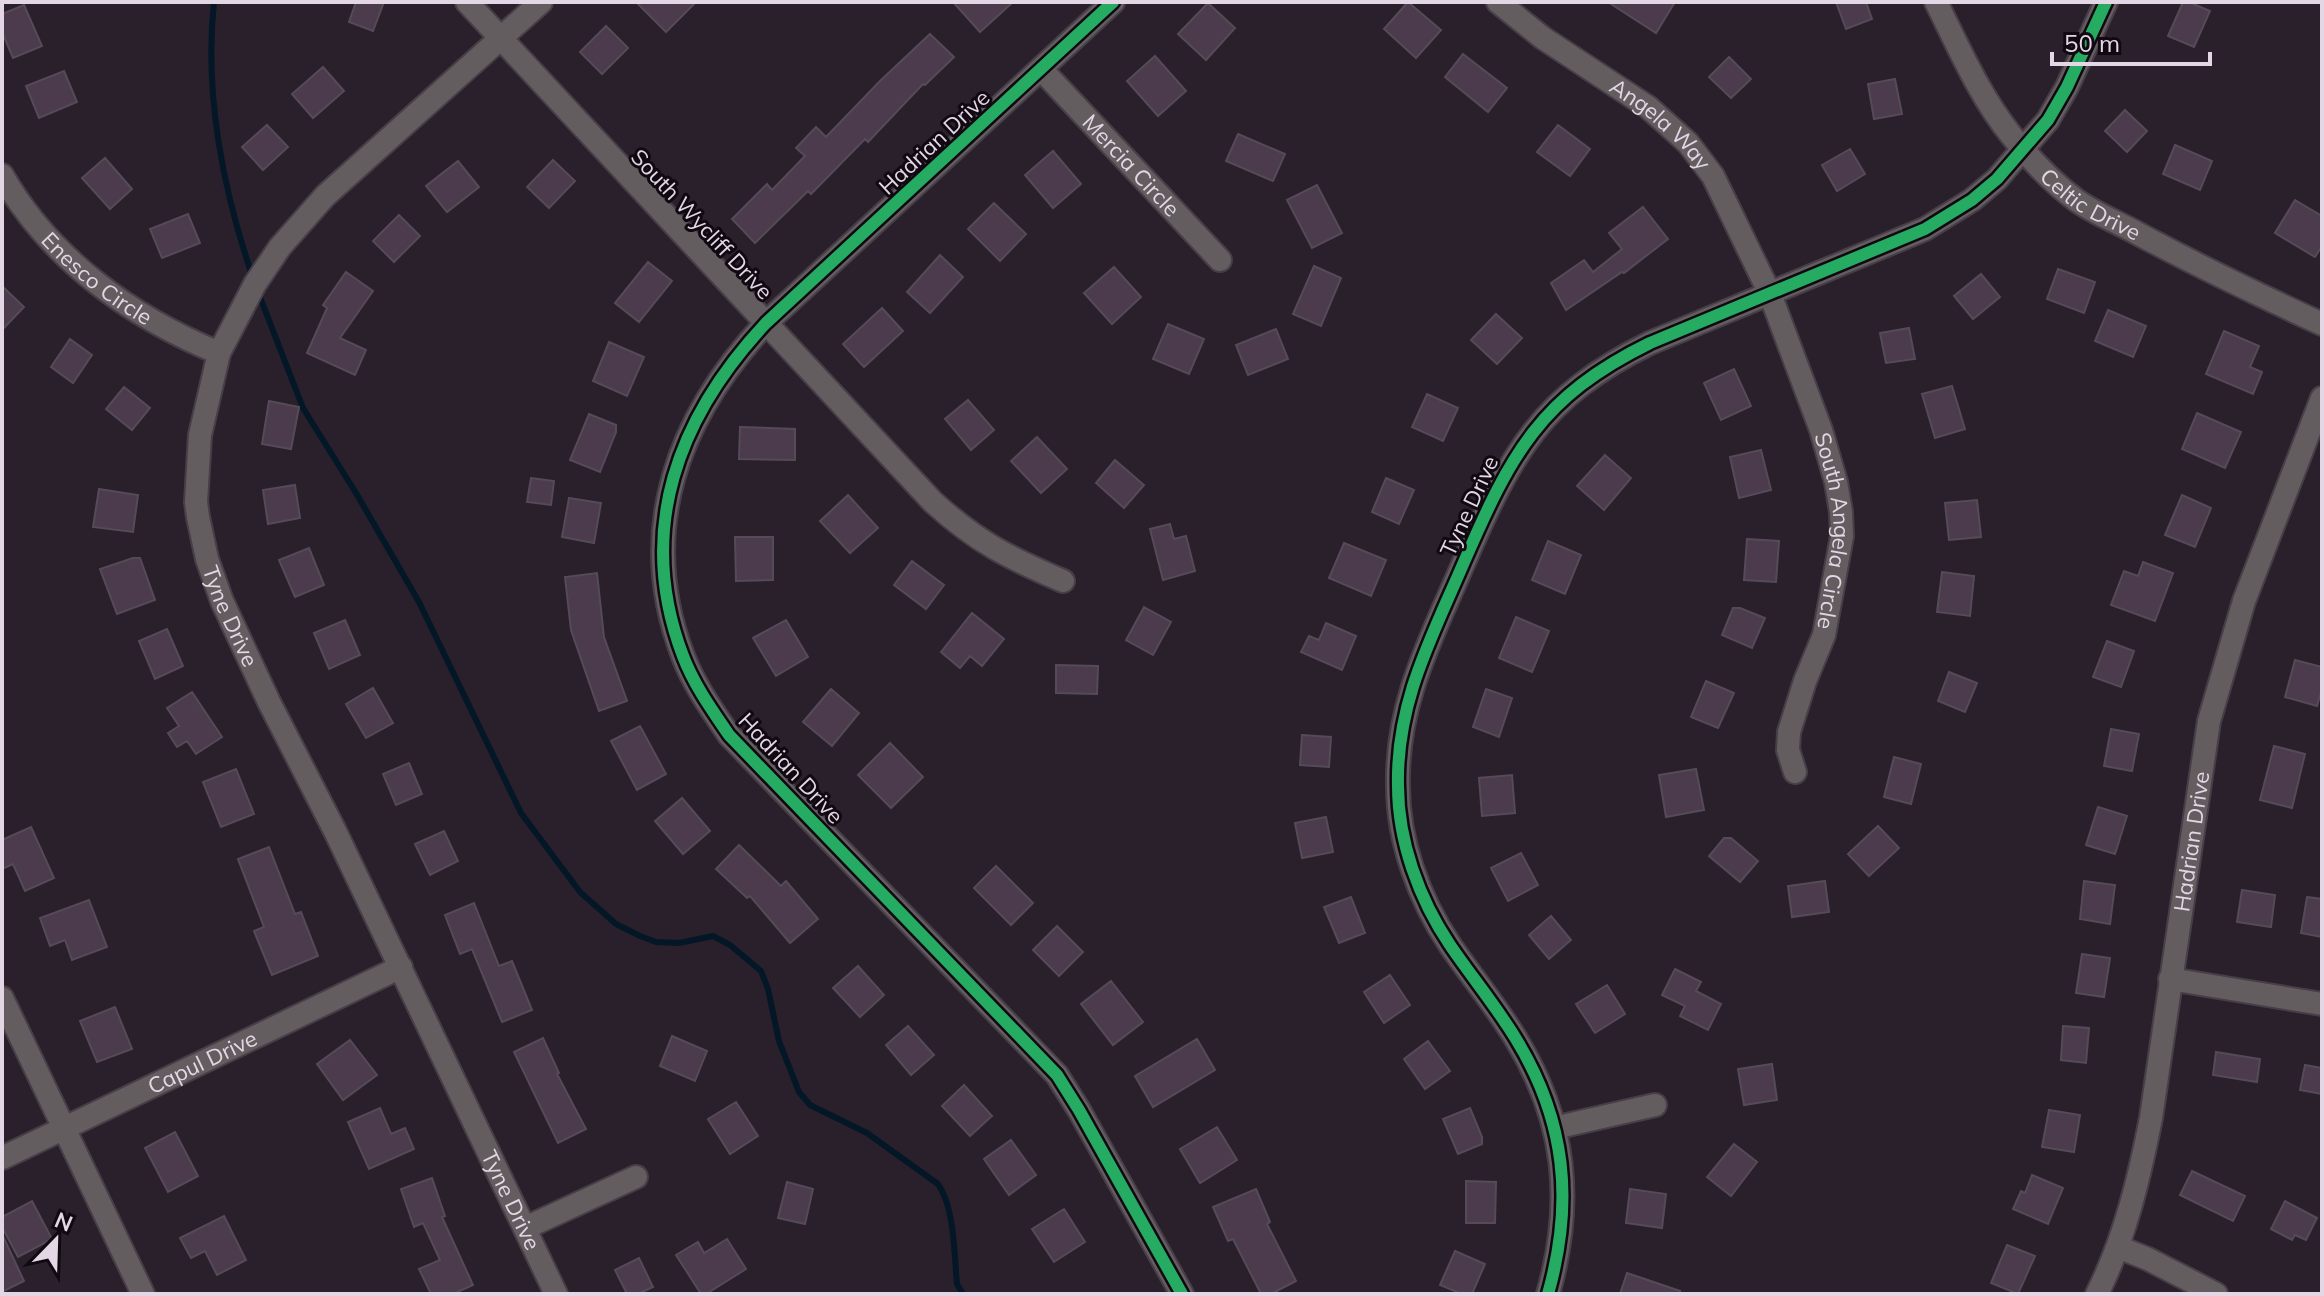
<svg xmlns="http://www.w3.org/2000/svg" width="2324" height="1296" viewBox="0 0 2324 1296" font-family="Mulish,sans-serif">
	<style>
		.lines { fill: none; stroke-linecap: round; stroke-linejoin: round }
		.stream { stroke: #041727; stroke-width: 6 }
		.building { fill: #4b3b4d; stroke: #554b56; stroke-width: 2 }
		.minor-casing { stroke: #473e48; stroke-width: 26 }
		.minor { stroke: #645d60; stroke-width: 22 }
		.cycleway-casing { stroke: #110912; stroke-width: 17 }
		.cycleway { stroke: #26ab63; stroke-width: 12 }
		.labels { text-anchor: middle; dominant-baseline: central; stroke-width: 6; stroke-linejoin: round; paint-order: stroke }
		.street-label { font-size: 22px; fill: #e4d7e5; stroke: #110912 }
	</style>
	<rect width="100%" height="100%" fill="#2a202b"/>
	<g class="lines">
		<path class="stream" d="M214 2C204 93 223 191 253 278
			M258 292 303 408 356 493 419 602 521 813 580 892 616 924 640 936 656 942 679 943 713 936 730 945 761 971 768 989 779 1041 799 1092 810 1105 867 1133 938 1184C955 1209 954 1254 957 1284L963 1294"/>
	</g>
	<path class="building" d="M356 2H384L373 31 349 22Z
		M636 2H696L666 32Z
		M953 2H1013L980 32Z
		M1408 2 1441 30 1416 58 1384 29Z
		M1608 2H1675L1656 33Z
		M1836 2H1866L1872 19 1846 29Z
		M2183 2H2189L2210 11 2194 47 2168 36Z
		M1208 3 1235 28 1206 60 1178 34Z
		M24 5 42 46 13 58 2 32V14Z
		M606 26 628 48 602 74 580 52Z
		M930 34 954 57 925 85 923 84 868 142 865 139 811 194 808 191 755 243 732 219 767 184 772 190 805 156 796 148 816 127 826 137 880 81Z
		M1463 54 1507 88 1488 112 1445 77Z
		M1155 56 1186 91 1158 116 1127 81Z
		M1729 57 1751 79 1731 98 1709 77Z
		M323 67 344 91 313 118 292 94Z
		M64 71 77 102 39 118 26 86Z
		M1895 79 1902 114 1874 119 1868 84Z
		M2125 110 2147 131 2127 152 2105 131Z
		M267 125 288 147 263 170 242 147Z
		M1558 125 1590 149 1570 176 1537 152Z
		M1238 134 1285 154 1273 181 1226 161Z
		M2175 145 2212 161 2200 190 2163 174Z
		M1850 149 1865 174 1837 191 1822 165Z
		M1053 151 1081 184 1053 208 1025 175Z
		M105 158 132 189 110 209 82 178Z
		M553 160 575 181 549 208 527 187Z
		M458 161 479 187 447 212 426 186Z
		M1317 185 1342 233 1312 248 1287 200Z
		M2295 200 2322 216V246L2315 257 2275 233Z
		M994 203 1026 234 1000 261 968 229Z
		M1643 207 1668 239 1624 273 1622 272 1566 310 1551 283 1584 260 1593 272 1622 249 1609 233Z
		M188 214 200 243 162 258 150 229Z
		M399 215 420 236 394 262 373 241Z
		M940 255 963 277 930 313 907 292Z
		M648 262 672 281 639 322 615 303Z
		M1314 266 1341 278 1321 326 1293 314Z
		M1114 267 1141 297 1112 324 1084 293Z
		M2058 269 2095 282 2084 313 2047 299Z
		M346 272 373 291 340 338 366 350 355 375 307 353 327 308 323 305Z
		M1981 274 2000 297 1973 319 1954 296Z
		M2 286 24 307 2 330Z
		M882 308 903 331 864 367 843 344Z
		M2108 310 2146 326 2133 357 2095 341Z
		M1496 314 1522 338 1497 364 1471 340Z
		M1168 324 1204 339 1189 374 1153 359Z
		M1909 328 1915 359 1886 363 1880 333Z
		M1276 329 1288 359 1248 375 1236 345Z
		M2224 331 2259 346 2250 367 2262 372 2253 394 2206 374Z
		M70 339 92 355 73 383 51 367Z
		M609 342 644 357 627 396 593 381Z
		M1734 369 1751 406 1721 420 1704 383Z
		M1952 386 1965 429 1935 438 1922 394Z
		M124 387 150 408 132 430 106 409Z
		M1427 394 1458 408 1443 441 1412 427Z
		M968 400 994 430 971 450 945 419Z
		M269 401 299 407 291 449 262 444Z
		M2197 413 2241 432 2225 468 2182 449Z
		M589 414 616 425V432L600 472 570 460Z
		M740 427 795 429V460L739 459Z
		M1037 437 1067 469 1041 493 1011 461Z
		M1761 450 1771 490 1739 498 1730 457Z
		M1605 455 1631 478 1604 510 1577 486Z
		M1115 460 1144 485 1124 508 1096 483Z
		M531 478 554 481 551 505 527 502Z
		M1386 478 1414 490 1399 524 1372 512Z
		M295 485 300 518 268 524 263 490Z
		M99 489 138 495 133 532 93 527Z
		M848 495 878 528 850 553 820 521Z
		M2182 495 2211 508 2195 547 2165 535Z
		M569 498 601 503 594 543 562 537Z
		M1977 500 1981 537 1949 540 1945 503Z
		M1170 524 1174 539 1186 536 1195 571 1163 580 1150 529Z
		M735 537H773V580L736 581Z
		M1747 539 1779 541 1776 582 1744 580Z
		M1548 541 1581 555 1565 594 1532 580Z
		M1344 543 1386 560 1371 596 1329 578Z
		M309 548 324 585 295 597 279 560Z
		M133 558H140L155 600 117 614 100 569Z
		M912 561 944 585 926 609 894 585Z
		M2143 562 2173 573 2155 621 2111 605 2124 571 2138 576Z
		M1942 572 1974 576 1970 616 1937 612Z
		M597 573 604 637 627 701 599 711 571 630 565 577Z
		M1144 607 1171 622 1153 655 1126 640Z
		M1733 608H1740L1765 618 1752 648 1722 635Z
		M972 613 1004 639 982 666 970 656 960 668 941 652Z
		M1516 617 1549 631 1532 672 1499 658Z
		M345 620 360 655 329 669 314 633Z
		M786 620 808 657 776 676 753 638Z
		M1326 623 1356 636 1342 670 1301 652 1309 636 1319 640Z
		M167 629 183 666 155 679 139 641Z
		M2107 641 2134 651 2121 687 2093 677Z
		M2295 660 2322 667V688L2317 706 2285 697Z
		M1056 665 1098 666 1097 694 1056 693Z
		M1949 672 1977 683 1965 712 1938 701Z
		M1706 681 1734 693 1718 728 1691 717Z
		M373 688 393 723 366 738 346 704Z
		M831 689 859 713 832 746 803 722Z
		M1486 689 1512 698 1499 737 1473 727Z
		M192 692 222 737 196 754 187 741 177 747 168 733 179 726 167 708Z
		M640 726 666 774 637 790 611 741Z
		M2111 729 2139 734 2132 771 2104 766Z
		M1302 735 1331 737 1329 767 1300 765Z
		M890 743 923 777 891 808 858 775Z
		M2274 746 2305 754 2292 808 2260 800Z
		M1894 757 1921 764 1911 804 1884 797Z
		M409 763 422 794 396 805 383 774Z
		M236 769 254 814 221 827 203 782Z
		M1696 769 1704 810 1666 817 1659 775Z
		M1512 775 1515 813 1482 816 1479 778Z
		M682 798 710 831 683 854 655 821Z
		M2098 807 2127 816 2115 854 2086 845Z
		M1326 817 1333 852 1302 858 1295 823Z
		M1878 826 1899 848 1869 876 1848 854Z
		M31 827 54 878 25 891 13 864 2 869V840Z
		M444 831 458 861 430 875 415 844Z
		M1724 838H1731L1758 861 1740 882 1709 856Z
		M739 845 781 886 786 881 818 919 790 943 750 896 747 898 716 869Z
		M269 847 295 914 301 912 318 956 272 975 254 931 264 927 238 859Z
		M1521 853 1538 885 1508 901 1491 868Z
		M996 866 1033 903 1011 925 974 888Z
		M1825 881 1829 912 1792 917 1788 886Z
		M2084 881 2115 885 2110 924 2080 919Z
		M2242 890 2275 895 2271 927 2237 922Z
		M1351 897 1365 933 1339 943 1324 907Z
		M2307 897 2322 899V937L2301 933Z
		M89 900 107 947 72 960 65 940 50 946 40 918Z
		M474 903 499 966 512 961 532 1010 502 1022 472 949 460 954 445 915Z
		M1551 916 1571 940 1549 959 1529 935Z
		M1057 926 1083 952 1059 976 1033 950Z
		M2082 954 2110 958 2104 997 2076 993Z
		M858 966 884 995 860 1017 833 988Z
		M1675 969 1701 982 1696 991 1721 1004 1708 1030 1680 1016 1685 1006 1662 995Z
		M1390 975 1410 1005 1384 1023 1364 992Z
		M1111 981 1143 1022 1113 1045 1081 1004Z
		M1607 985 1625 1014 1595 1033 1576 1004Z
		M115 1007 132 1049 97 1062 80 1021Z
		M908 1026 934 1055 911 1075 886 1045Z
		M2063 1026 2089 1028 2086 1063 2061 1060Z
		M672 1036 707 1051 695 1081 660 1066Z
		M543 1038 559 1073 557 1074 586 1129 558 1143 514 1052Z
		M1197 1039 1215 1070 1153 1107 1135 1076Z
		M350 1040 377 1075 343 1100 317 1064Z
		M1428 1041 1450 1071 1425 1089 1404 1059Z
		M2216 1052 2260 1059 2257 1082 2213 1075Z
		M1772 1064 1777 1100 1744 1105 1738 1069Z
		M2305 1065 2322 1068V1094L2300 1090Z
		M964 1085 992 1116 970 1136 942 1106Z
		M736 1102 758 1136 730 1154 708 1119Z
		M380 1108 391 1134 405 1128 414 1149 369 1169 348 1122Z
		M1470 1108 1482 1137V1144L1458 1154 1443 1119Z
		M2049 1110 2080 1115 2074 1152 2042 1147Z
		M1217 1127 1237 1160 1200 1183 1180 1149Z
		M175 1132 198 1176 168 1192 145 1148Z
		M1011 1140 1036 1175 1009 1195 984 1159Z
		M1734 1144 1757 1162 1731 1196 1707 1177Z
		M2192 1171 2245 1196 2233 1221 2180 1195Z
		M2032 1175 2063 1188 2048 1224 2013 1209 2021 1191 2025 1193Z
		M432 1178 445 1216 442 1217 473 1285 453 1294H431L419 1269 440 1260 423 1223 414 1227 401 1189Z
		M1466 1181 1496 1182 1495 1223H1466Z
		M787 1182 813 1189 805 1224 778 1218Z
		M1256 1189 1270 1222 1267 1224 1296 1281 1271 1294H1261L1233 1239 1228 1241 1213 1207Z
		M1630 1189 1666 1194 1662 1228 1626 1223Z
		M32 1201 52 1239 18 1257 2 1227V1217Z
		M2285 1201 2317 1218 2306 1240 2295 1235 2292 1240 2271 1229Z
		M1064 1209 1085 1242 1054 1262 1032 1229Z
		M224 1216 246 1260 217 1275 205 1251 191 1258 180 1238Z
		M2 1234 24 1281 2 1292Z
		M727 1239 746 1269 706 1294H701L676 1255 698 1242 704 1253Z
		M2007 1245 2035 1256 2018 1294 1991 1283Z
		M1455 1251 1485 1264 1472 1294H1462L1440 1285Z
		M639 1258 653 1287 638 1294H627L615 1270Z
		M1627 1273 1680 1291 1679 1294H1620Z"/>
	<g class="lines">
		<g class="minor-casing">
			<g id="minor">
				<path d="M467 2 933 502C977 542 1009 558 1063 581"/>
				<path id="s1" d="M541 2 325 196 280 247 255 284 219 353 200 435 196 502 198 517 207 559 222 601 269 702 335 831 556 1294"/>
				<path d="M1113 2 766 323C678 417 635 530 683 656 694 685 712 710 729 735L1057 1075 1079 1110 1182 1294"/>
				<path id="s2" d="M1498 2 1543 38 1648 107 1688 143 1713 176 1770 294 1821 430 1836 482 1841 512 1842 536 1824 635 1805 681 1789 732 1788 750 1795 772"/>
				<path id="s3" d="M1936 2C1959 48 1979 95 2011 135 2030 159 2052 182 2076 200 2094 213 2115 221 2135 232 2196 265 2259 295 2322 324"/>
				<path id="s4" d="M1041 69 1220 260"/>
				<path id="s5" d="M2 175C50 259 131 317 219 353"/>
				<path d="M2170 979 2322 1004"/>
				<path d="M2 998 143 1294"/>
				<path d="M1554 1128 1655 1105"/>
				<path id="s6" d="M2 1158 401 967"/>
				<path d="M525 1228 636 1177"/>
				<path d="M2118 1247 2148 1259 2216 1294"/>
				<path d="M1548 1294C1574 1202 1566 1121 1516 1039 1496 1006 1471 976 1450 945 1419 899 1398 841 1398 786 1396 702 1432 637 1464 562 1511 454 1540 397 1650 343L1925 229 1972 200 1997 179 2048 120 2067 87 2106 2"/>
				<path id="s7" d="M2097 1294C2125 1238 2139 1179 2151 1118L2209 721 2244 601 2322 398"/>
			</g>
		</g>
		<use href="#minor" class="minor"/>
		<g class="cycleway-casing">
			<path id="cycleway" d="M1113 2 766 323C678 417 635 530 683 656 694 685 712 710 729 735L1057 1075 1079 1110 1182 1294
				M1548 1294C1574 1202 1566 1121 1516 1039 1496 1006 1471 976 1450 945 1419 899 1398 841 1398 786 1396 702 1432 637 1464 562 1511 454 1540 397 1650 343L1925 229 1972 200 1997 179 2048 120 2067 87 2106 2"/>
		</g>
		<use href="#cycleway" class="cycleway"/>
	</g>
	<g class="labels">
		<g class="street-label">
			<text stroke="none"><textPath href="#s2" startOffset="204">Angela Way</textPath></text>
			<text transform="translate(934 142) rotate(-43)">Hadrian Drive</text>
			<text stroke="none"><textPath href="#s4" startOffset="132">Mercia Circle</textPath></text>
			<text stroke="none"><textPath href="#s3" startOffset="260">Celtic Drive</textPath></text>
			<text transform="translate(702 224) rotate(47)">South Wycliff Drive</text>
			<text stroke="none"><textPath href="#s5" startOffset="142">Enesco Circle</textPath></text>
			<text transform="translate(1469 506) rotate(-65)">Tyne Drive</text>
			<text stroke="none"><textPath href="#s2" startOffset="658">South Angela Circle</textPath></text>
			<text stroke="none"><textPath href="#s1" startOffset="752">Tyne Drive</textPath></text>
			<text transform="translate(791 768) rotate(47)">Hadrian Drive</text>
			<text stroke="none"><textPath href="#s7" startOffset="464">Hadrian Drive</textPath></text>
			<text stroke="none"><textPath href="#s6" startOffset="222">Capul Drive</textPath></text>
			<text stroke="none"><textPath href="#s1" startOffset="1400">Tyne Drive</textPath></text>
		</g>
	</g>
	<rect width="2324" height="1296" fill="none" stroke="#e4d7e5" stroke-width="8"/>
	<g transform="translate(56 1240) rotate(23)" stroke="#110912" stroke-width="6" paint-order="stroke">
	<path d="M0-6L14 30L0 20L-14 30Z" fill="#e4d7e5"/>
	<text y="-12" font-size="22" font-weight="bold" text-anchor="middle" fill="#e4d7e5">N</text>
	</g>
	<path d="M2052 52v12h158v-12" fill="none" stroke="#e4d7e5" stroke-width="4"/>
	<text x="2064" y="52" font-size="24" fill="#e4d7e5" stroke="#110912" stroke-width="6" paint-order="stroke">50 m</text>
</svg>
